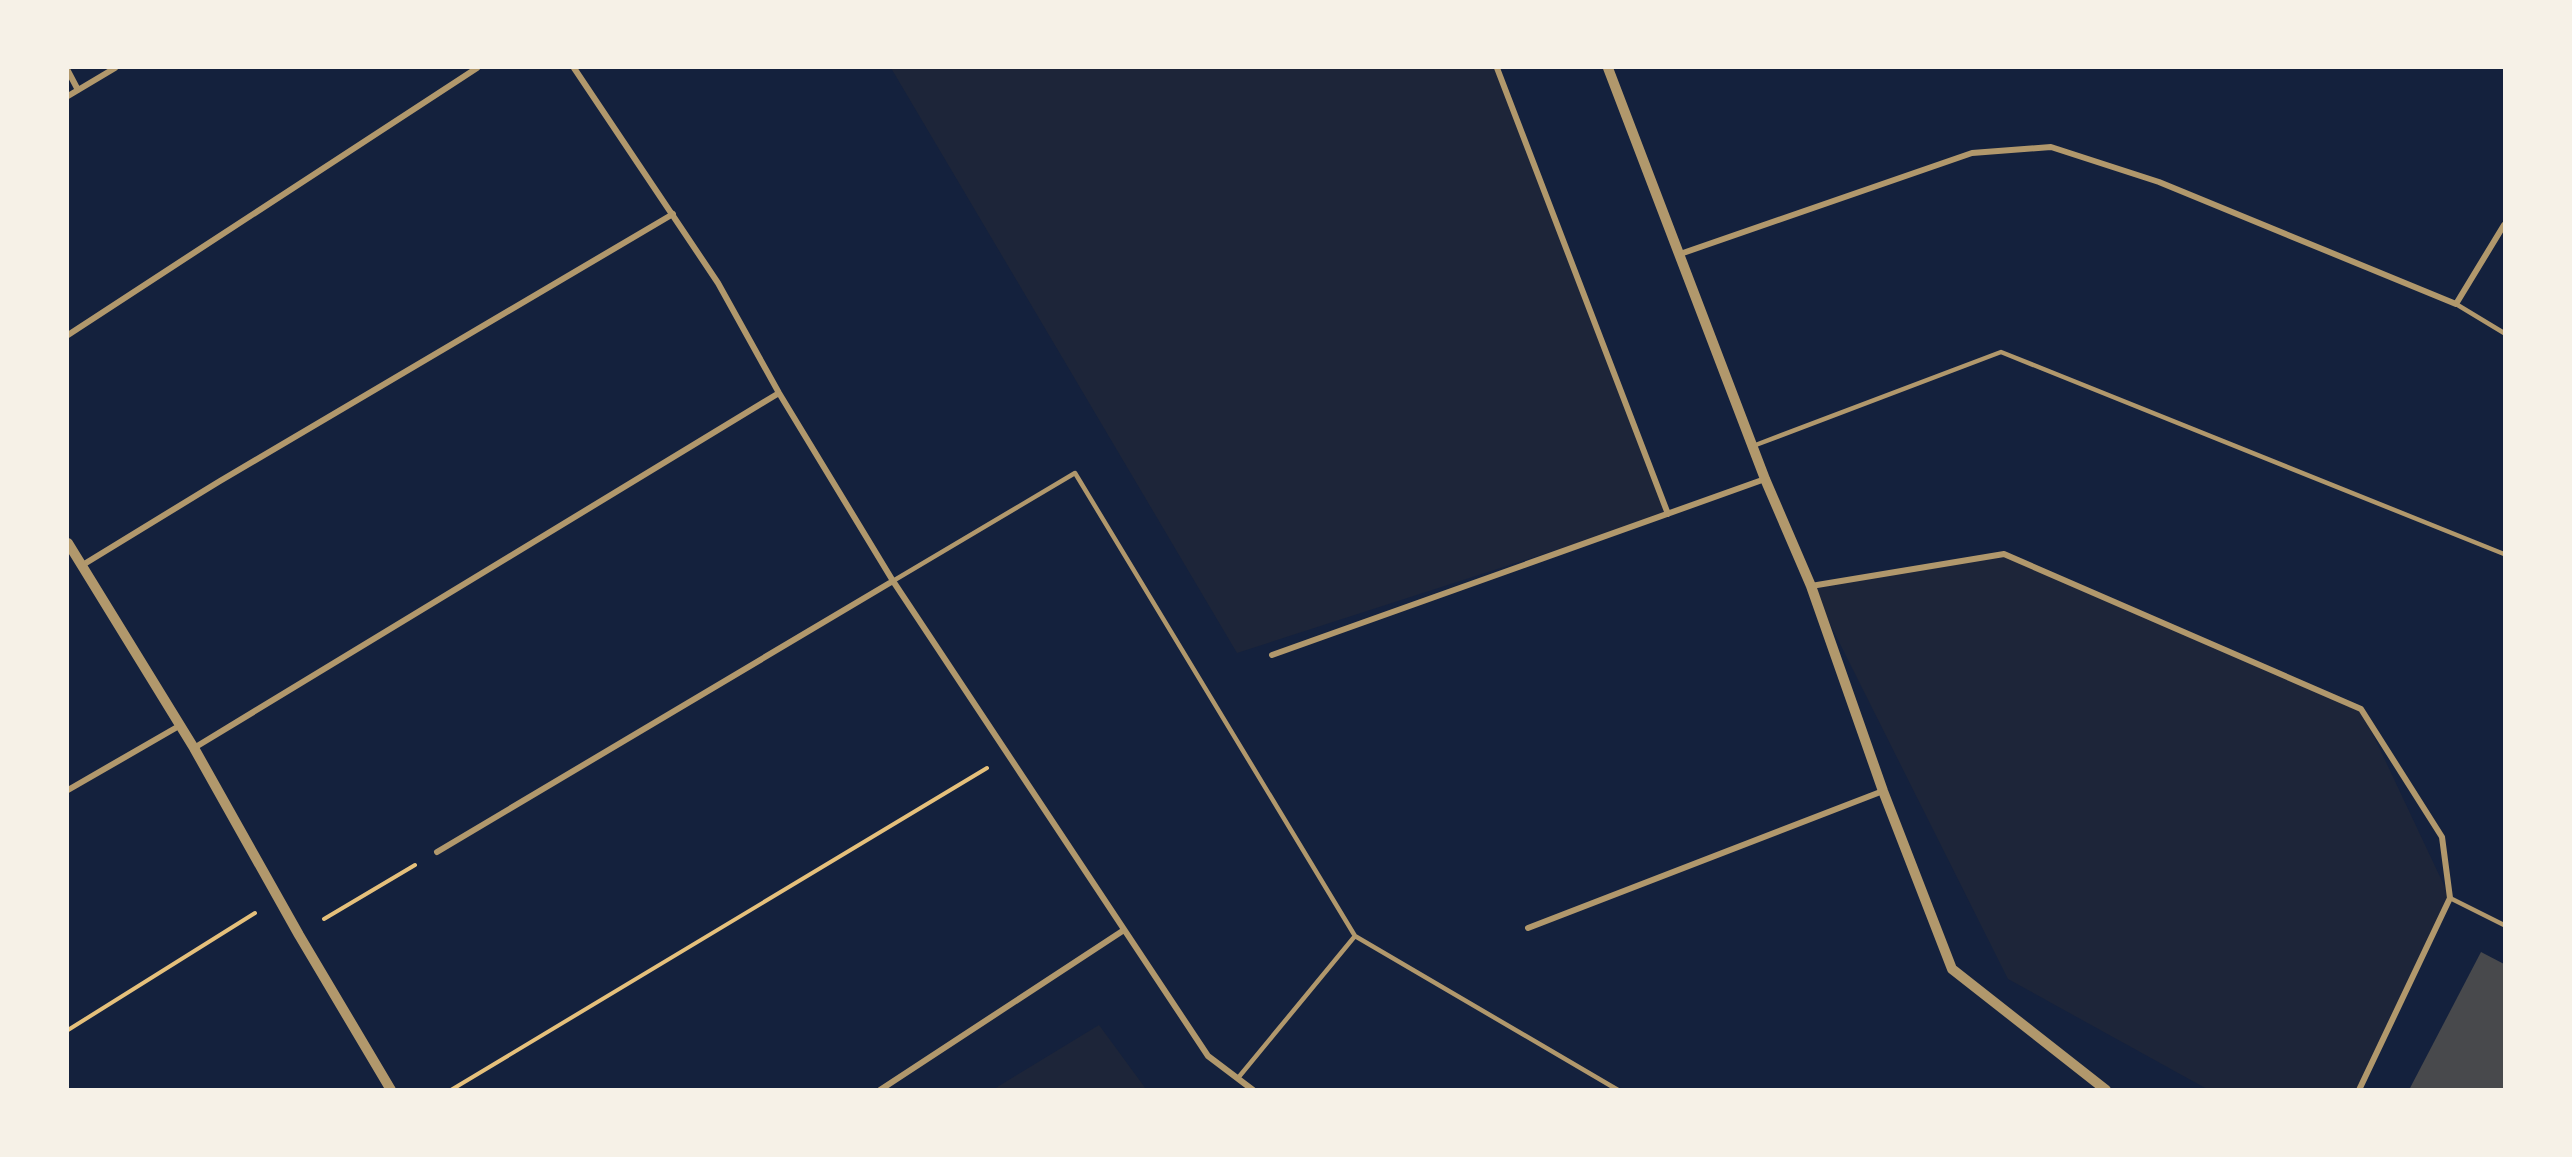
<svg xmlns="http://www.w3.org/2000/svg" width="2572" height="1157" viewBox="0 0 2572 1157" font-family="'Open Sans',sans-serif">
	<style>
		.green { fill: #1d2539 }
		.building { fill: #48494c }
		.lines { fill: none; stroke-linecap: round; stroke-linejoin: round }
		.path { stroke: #e5c07b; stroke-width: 4 }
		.service { stroke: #b1986c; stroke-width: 4.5 }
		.minor { stroke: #b1986c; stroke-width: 6 }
		.tertiary { stroke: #b1986c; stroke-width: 10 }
	</style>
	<rect width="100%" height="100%" fill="#14213d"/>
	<path class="green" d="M891 68H1497L1668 514 1237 653Z
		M2004 554 2361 709 2450 898 2359 1089H2207L2008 979 1811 586Z
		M1099 1025 1146 1089H994Z"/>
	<path class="building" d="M2481 952 2504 964V1090H2409Z"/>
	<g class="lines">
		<path class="path" d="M324 919 415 865
			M68 1030 255 913
			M451 1090 987 768"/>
		<path class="service" d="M2456 304 2504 333
			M1753 446 2001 352 2504 554
			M893 581 1075 473 1355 936
			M2450 898 2504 925
			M1238 1078 1355 936 1618 1090"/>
		<path class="minor" d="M574 68 718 283 779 393 893 581 1208 1056 1253 1090
			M1497 68 1668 514
			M68 71 78 90
			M68 96 115 68
			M1680 254 1972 153 2051 147 2159 182 2456 304 2504 225
			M68 335 477 68
			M81 566 220 481 673 214
			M1811 586 2004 554 2361 709 2442 837 2450 898 2359 1090
			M1272 655 1765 479
			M194 748 779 393
			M68 790 179 726
			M437 852 893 581
			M1528 928 1883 791
			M880 1090 1124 930"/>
		<path class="tertiary" d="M1608 68 1765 479 1811 586 1883 791 1952 969 2106 1090
			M68 543 194 748 299 935 391 1090"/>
	</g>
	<rect width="2572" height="1157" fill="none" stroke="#f6f1e7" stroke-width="138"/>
</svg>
